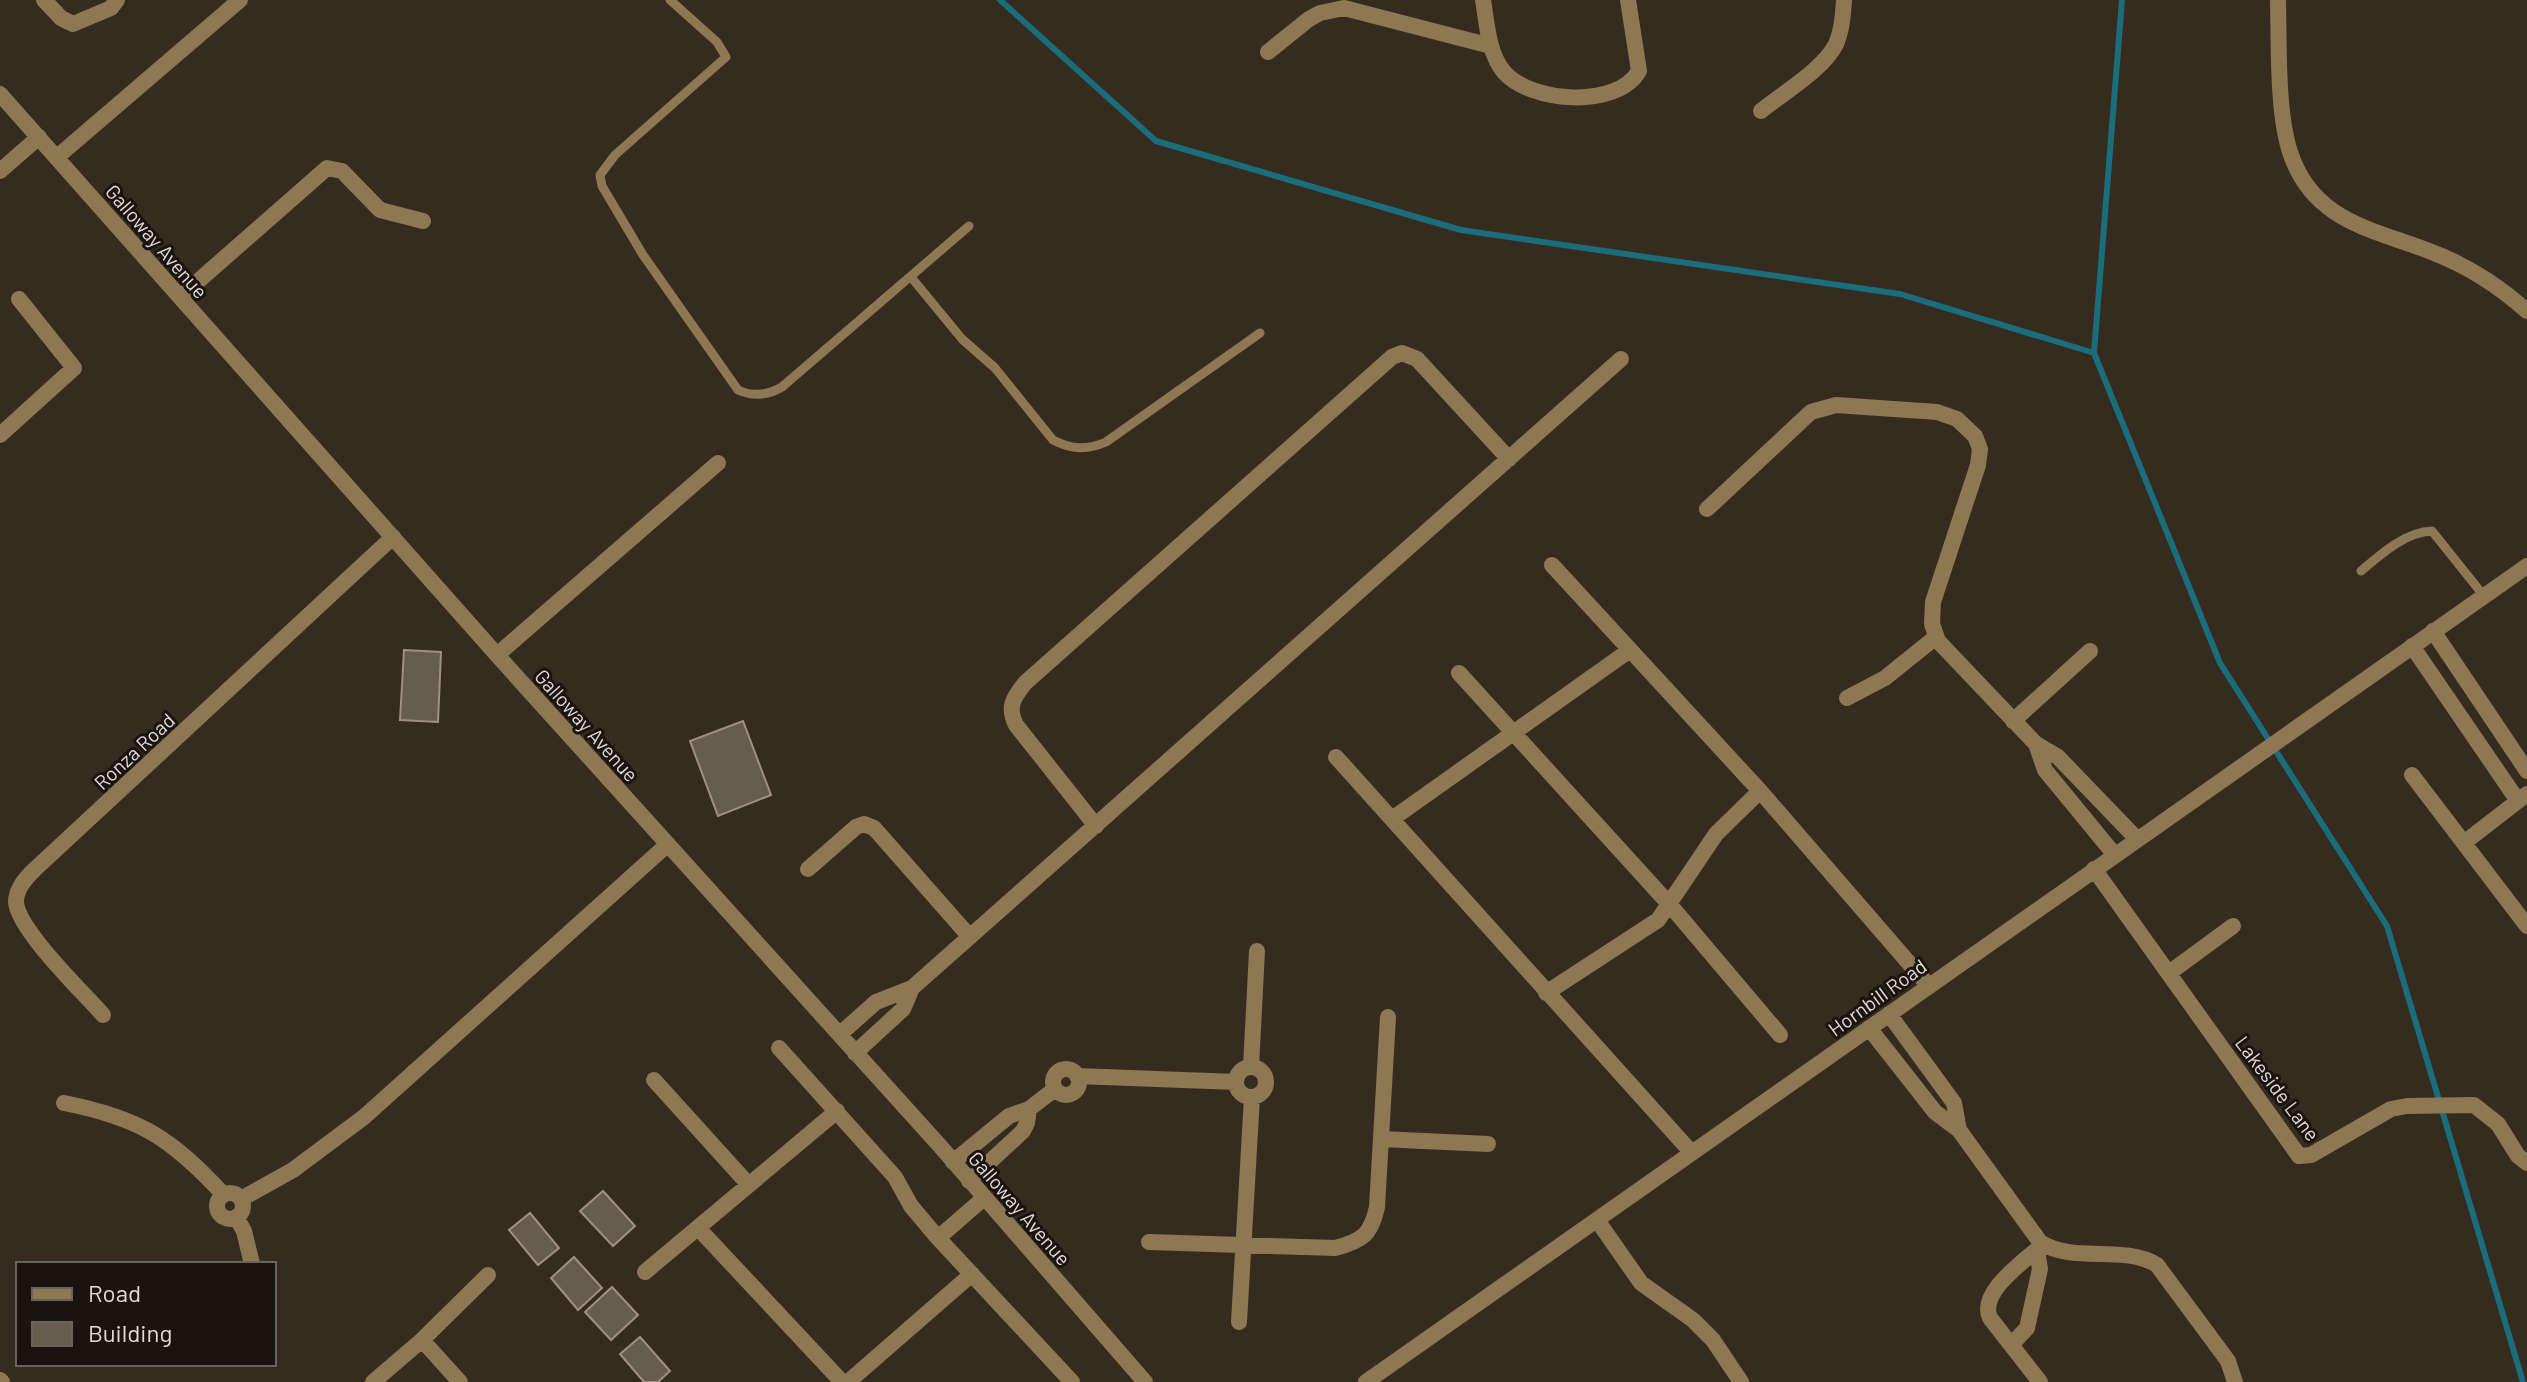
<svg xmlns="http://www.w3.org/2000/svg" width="2527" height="1382" viewBox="0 0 2527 1382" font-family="Barlow,sans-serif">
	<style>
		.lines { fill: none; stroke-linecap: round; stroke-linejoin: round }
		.stream { stroke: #1a6d7a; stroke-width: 6 }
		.building { fill: #665d4e; stroke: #9d9282; stroke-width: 2 }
		.service { stroke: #8d7853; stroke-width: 9 }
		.minor { stroke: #8d7853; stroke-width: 16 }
		.labels { text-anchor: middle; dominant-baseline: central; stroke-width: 6; stroke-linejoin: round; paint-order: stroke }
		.street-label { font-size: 20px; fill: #e2dbd3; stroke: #19140f }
	</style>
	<rect width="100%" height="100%" fill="#362b1f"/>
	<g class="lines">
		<path class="stream" d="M1000 0 1156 141 1461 230 1900 294 2094 353
			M2122 0 2094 353 2220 663 2387 926 2523 1382"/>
	</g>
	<path class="building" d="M404 650 441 652 438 722 400 720Z
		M743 721 771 795 718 816 690 741Z
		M603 1191 635 1226 613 1246 580 1211Z
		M530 1213 559 1248 538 1265 509 1230Z
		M574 1257 602 1288 578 1310 551 1278Z
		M612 1287 638 1315 611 1340 585 1312Z
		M640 1337 670 1371 658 1382H644L620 1354Z"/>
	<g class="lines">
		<path class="service" d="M670 0 717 42 726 57 615 155 600 175 602 186 643 255 738 390C753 397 768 395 782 387L969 226
			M911 277 962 339 995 368 1053 440C1072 450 1088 450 1106 442L1260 333
			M2361 571C2381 554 2405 532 2432 531L2484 596"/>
		<path class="minor" d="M44 0 61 18 73 24 111 8 117 0
			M1483 0C1487 23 1488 53 1504 72 1531 103 1617 109 1639 71L1628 0
			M2278 0C2279 43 2277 113 2290 152 2313 223 2375 229 2434 253 2468 266 2500 287 2527 311
			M1268 52 1309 19 1320 13 1344 8 1491 46
			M0 94 497 655 940 1146 1145 1382
			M1761 111C1783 93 1824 69 1836 44 1842 30 1843 15 1844 0
			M57 157 240 0
			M0 171 39 137
			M180 297 327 168 342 171 380 210 423 221
			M0 435 74 368 19 299
			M1707 509 1811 412 1836 405 1937 412 1957 419 1975 436 1980 449 1978 465 1933 602 1932 624 1938 641 2036 744 2058 757 2137 839
			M1552 565 1760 791 1928 985
			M2433 631 2527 771
			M2412 646 2518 801
			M497 655 718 463
			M1459 673 1670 905 1780 1035
			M1847 698 1885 678 1936 637
			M2013 721 2090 651
			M2036 744 2045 770 2114 854
			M1336 757 1692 1153
			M2412 775 2527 926
			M1392 819 1630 650
			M1096 826 1016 725C1007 707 1013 698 1025 683L1392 357 1402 353 1417 359 1509 459
			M2465 842 2527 794
			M808 869 856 827 864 824 874 828 970 937
			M2094 869 2299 1156 2311 1155 2391 1109 2407 1106 2474 1105 2498 1124 2518 1156 2527 1163
			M2169 973 2233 926
			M1546 993 1658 920 1716 834 1760 791
			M1889 1014 1954 1103 1959 1130
			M103 1015C83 992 18 930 16 902 16 889 25 879 34 870L393 537
			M1869 1028 1935 1112 1959 1130 2040 1242C2073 1264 2123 1244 2157 1265L2228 1361 2235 1382
			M840 1034 876 1002 912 988 1621 359
			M779 1048 895 1177 911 1206 938 1238 1072 1382
			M855 1053 903 1009 912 988
			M1251 1067 1257 951
			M1236 1082a15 15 0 1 1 30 0a15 15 0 1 1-30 0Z
			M1053 1082a13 13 0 1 1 26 0a13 13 0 1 1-26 0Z
			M1077 1076 1236 1082
			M654 1080 749 1185
			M64 1103C140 1118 171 1138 223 1194
			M1381 1139 1488 1144
			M953 1162 1009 1116 1029 1109 1055 1089
			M969 1181 1023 1131 1027 1123 1029 1109
			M217 1206a13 13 0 1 1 26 0a13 13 0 1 1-26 0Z
			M241 1199 293 1170 364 1117 668 844
			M236 1217 244 1231 252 1264
			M1597 1220 1641 1283 1693 1320 1713 1340 1741 1382
			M698 1228 842 1382
			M938 1238 984 1198
			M1149 1242 1335 1248C1362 1241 1371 1235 1377 1207L1388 1017
			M645 1272 837 1111
			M1239 1322 1252 1097
			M422 1340 460 1382
			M2012 1344 2027 1328 2040 1269 2037 1250
			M0 1380 2 1382
			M373 1382 422 1340 488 1275
			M848 1382 972 1274
			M1366 1382 2527 566
			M2040 1382 1990 1318C1978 1292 2025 1261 2042 1245"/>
	</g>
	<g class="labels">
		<g class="street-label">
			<text transform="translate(157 241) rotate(49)">Galloway Avenue</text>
			<text transform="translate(587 725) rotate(48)">Galloway Avenue</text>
			<text transform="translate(134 751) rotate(-43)">Ronza Road</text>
			<text transform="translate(1877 997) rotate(-36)">Hornbill Road</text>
			<text transform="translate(2278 1088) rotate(53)">Lakeside Lane</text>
			<text transform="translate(1020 1208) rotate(49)">Galloway Avenue</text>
		</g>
	</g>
	<rect x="16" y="1262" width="260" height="104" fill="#19140f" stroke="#69645d" stroke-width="2"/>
	<rect x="32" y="1288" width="40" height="12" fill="#8d7853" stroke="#69645d" stroke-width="2"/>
	<text x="88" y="1302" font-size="24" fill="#e2dbd3">Road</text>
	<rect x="32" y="1322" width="40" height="24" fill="#665d4e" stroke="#69645d" stroke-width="2"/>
	<text x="88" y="1342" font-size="24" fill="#e2dbd3">Building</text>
</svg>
